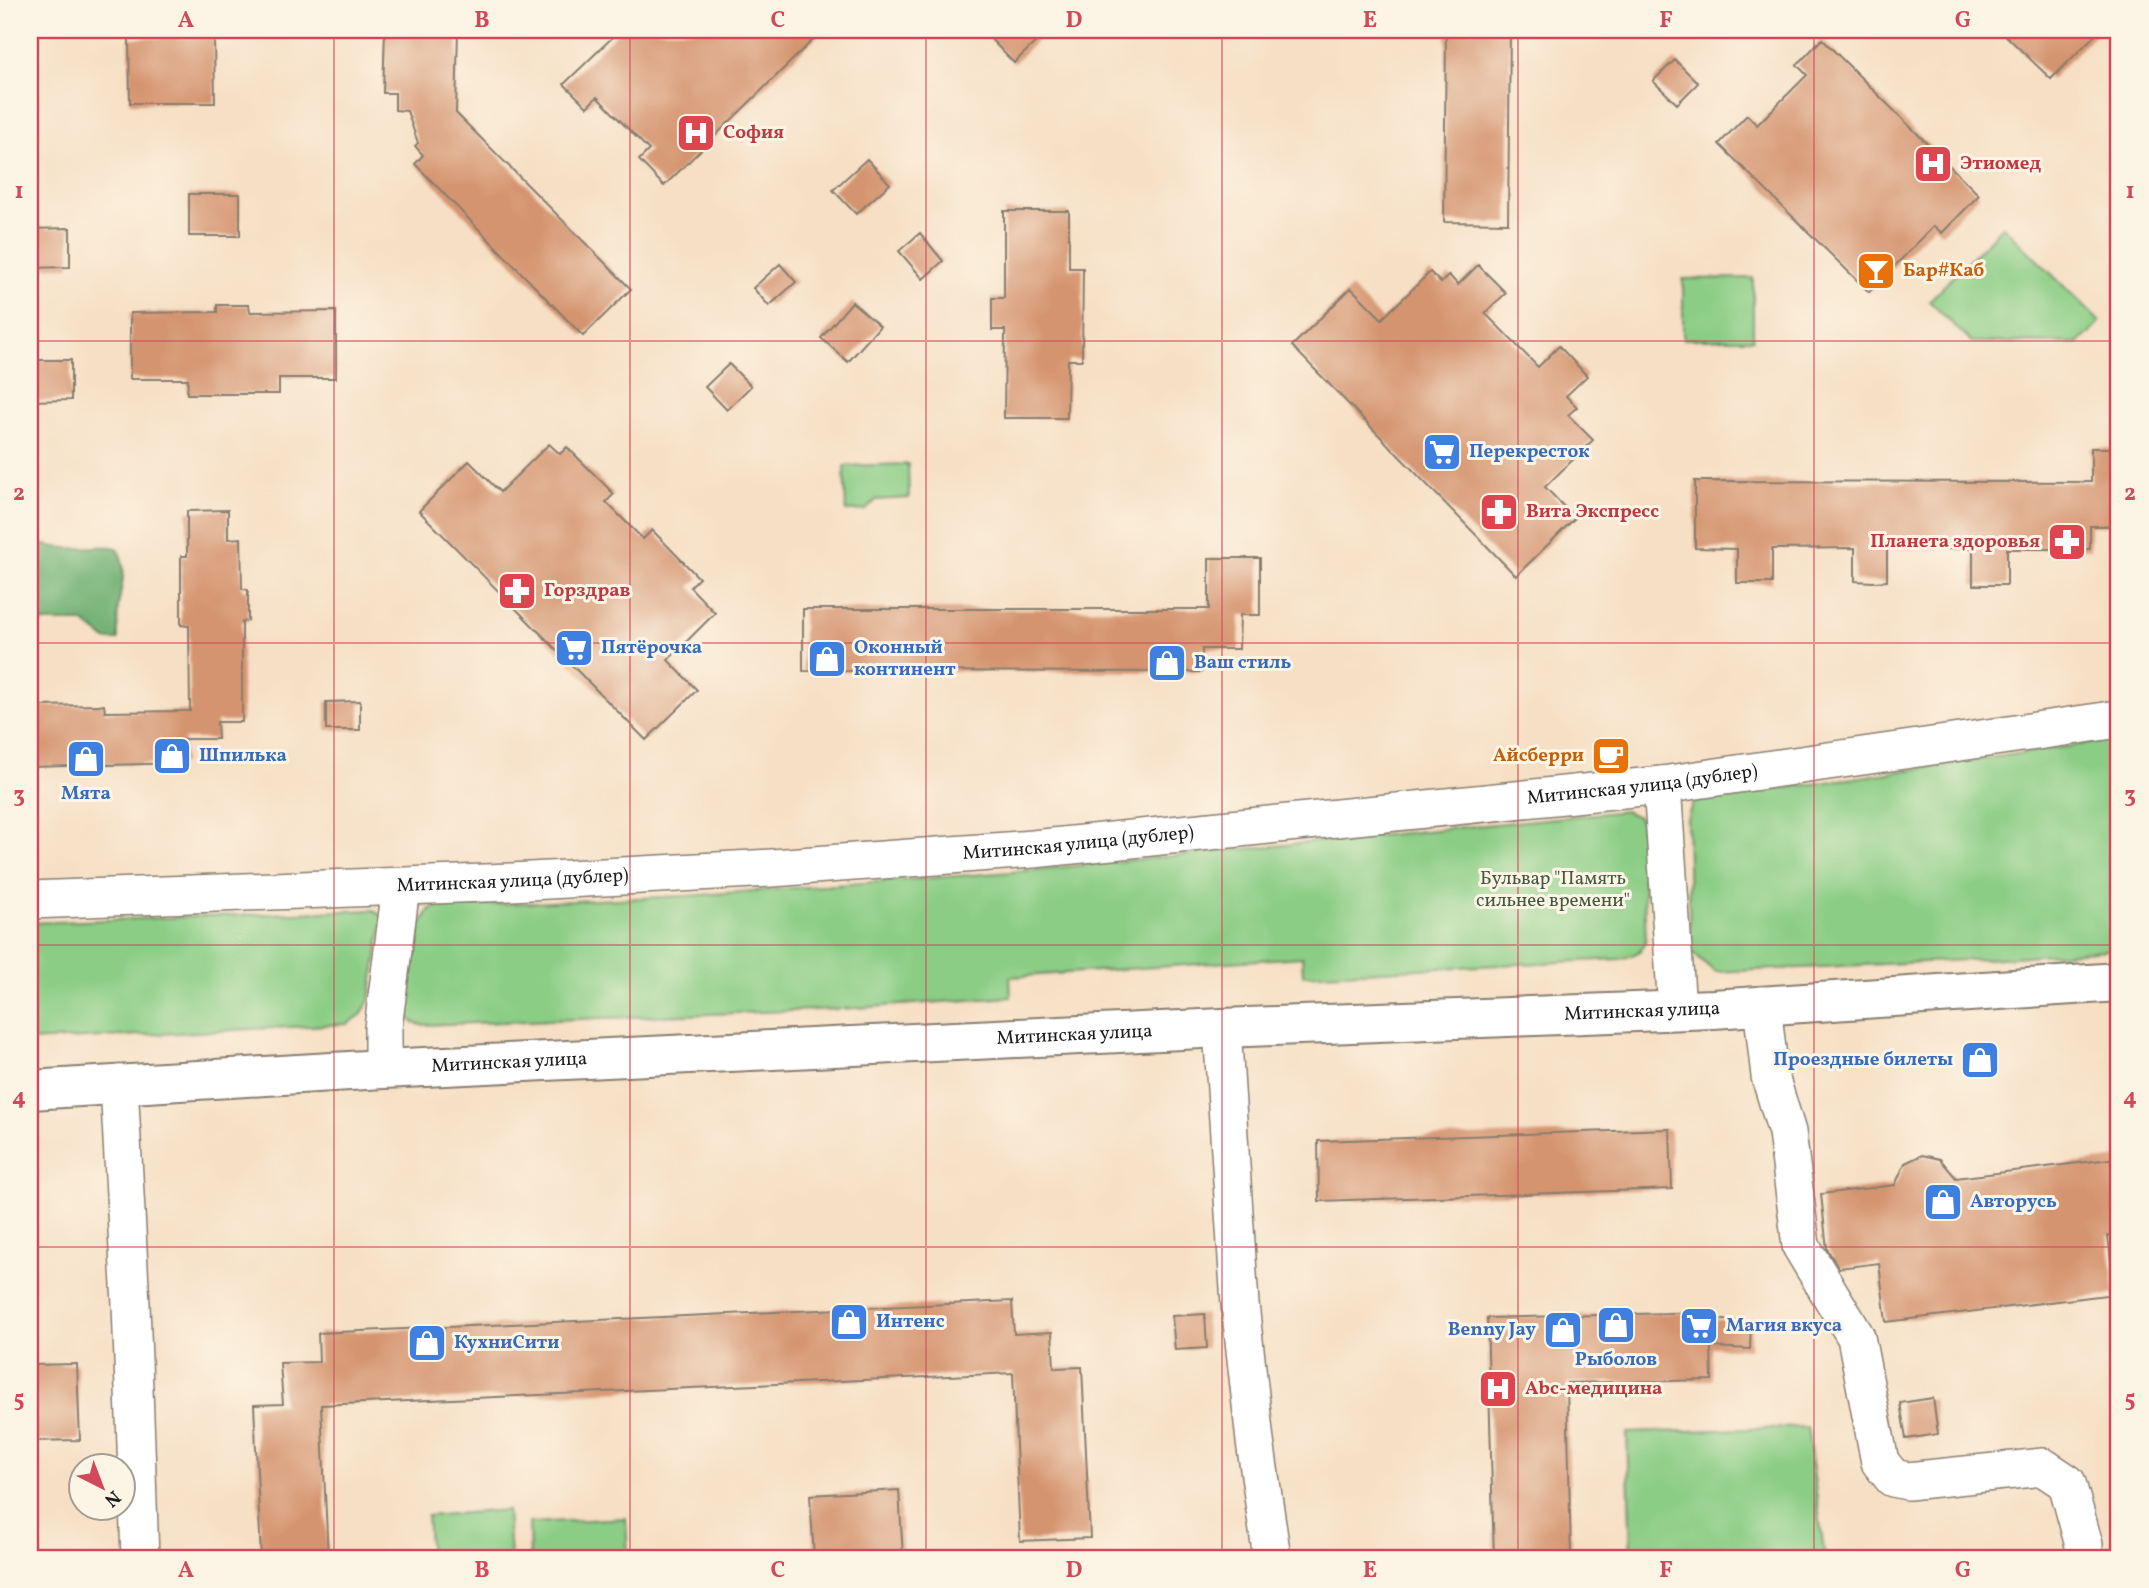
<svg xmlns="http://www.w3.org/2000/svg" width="2149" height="1588" viewBox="0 0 2149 1588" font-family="Vollkorn,serif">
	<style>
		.green { fill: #8bcd85; stroke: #547450; stroke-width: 2 }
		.forest { fill: #70b072; stroke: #466647; stroke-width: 2 }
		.building { fill: #d5946f }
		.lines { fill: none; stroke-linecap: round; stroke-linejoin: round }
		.street-casing { stroke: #897e70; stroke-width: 40 }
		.secondary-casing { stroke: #897e70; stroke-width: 42 }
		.street { stroke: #fff; stroke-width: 37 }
		.secondary { stroke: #fff; stroke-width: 38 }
		.grid { fill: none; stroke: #d1495b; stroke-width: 2; stroke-opacity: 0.55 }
		.labels { text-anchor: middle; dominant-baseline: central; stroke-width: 6; stroke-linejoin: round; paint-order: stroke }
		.health-label { font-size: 19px; font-weight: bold; fill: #be3a42; stroke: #fcf5e5; text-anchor: start }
		.food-label { font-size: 19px; font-weight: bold; fill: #c56008; stroke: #fcf5e5; text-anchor: start }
		.shop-label { font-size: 19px; font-weight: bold; fill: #366cbe; stroke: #fcf5e5; text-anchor: start }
		.street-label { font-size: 19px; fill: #1c1c1c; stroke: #fcf5e5 }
		.park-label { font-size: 19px; fill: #435a41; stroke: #fcf5e5 }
		.neatline { fill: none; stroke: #d1495b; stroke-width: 2.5 }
		.grid-label { font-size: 23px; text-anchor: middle; font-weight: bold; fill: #d1495b }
	</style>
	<rect width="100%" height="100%" fill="#fcf5e5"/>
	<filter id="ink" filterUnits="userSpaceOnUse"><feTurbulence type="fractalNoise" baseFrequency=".0143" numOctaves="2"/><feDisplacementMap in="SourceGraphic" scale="14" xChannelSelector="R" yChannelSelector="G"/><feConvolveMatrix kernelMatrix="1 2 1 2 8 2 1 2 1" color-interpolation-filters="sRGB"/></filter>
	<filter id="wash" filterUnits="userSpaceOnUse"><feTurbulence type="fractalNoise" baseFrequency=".00686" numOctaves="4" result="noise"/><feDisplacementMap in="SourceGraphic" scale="28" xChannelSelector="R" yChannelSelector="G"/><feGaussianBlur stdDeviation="1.57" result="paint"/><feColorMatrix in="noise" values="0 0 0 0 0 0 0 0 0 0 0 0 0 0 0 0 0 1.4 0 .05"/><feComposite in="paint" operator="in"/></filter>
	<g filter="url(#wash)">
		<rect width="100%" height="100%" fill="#f6dfc4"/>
		<path class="green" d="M2003 226 2100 322 2079 343 1971 342 1929 301Z
			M1753 278V339H1683V279Z
			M908 464 909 498 876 500 866 510 846 511 844 466Z
			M2119 739V949L1988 959 1715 972 1690 951 1687 819 1692 805 1698 801Z
			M1625 811 1638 817 1641 824 1646 941C1641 953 1634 955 1621 959L1303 975 1302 957 1010 977 1011 997 843 1009 421 1025C411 1022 408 1020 406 1009L420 926 430 909 439 907 686 896 1012 872Z
			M373 910 383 917 370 999 361 1015 347 1024 30 1041V923Z
			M1807 1427 1825 1558H1631L1627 1433Z
			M507 1510 510 1558H430L427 1516Z
			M626 1518 628 1558H530L529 1523Z"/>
		<path class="forest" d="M30 540C46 547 64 549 82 548 95 547 105 545 117 548 129 569 121 585 118 607 117 618 118 629 118 640H106L83 622H30Z"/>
		<g id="blocks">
			<path class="building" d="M385 30H458L456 113 631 289 583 336 415 164 423 155 415 146 418 143 407 111 395 110V93H383Z
				M620 30H823L664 186 639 160 649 150 597 97 587 107 564 84Z
				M982 30H1048L1014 63Z
				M1446 30H1510L1508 223 1444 222Z
				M2000 30H2100L2051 79Z
				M214 37 215 103H130L129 38Z
				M1822 39 1979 195 1942 233 1934 226 1869 292 1719 144 1747 115 1757 125 1807 75 1797 65Z
				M1675 60 1698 83 1677 104 1653 81Z
				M867 159 890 184 856 214 833 190Z
				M189 194H240V236H189Z
				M1004 211H1069V268H1083L1082 360H1068L1067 418H1004L1005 330H992V298H1004Z
				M70 228V267L30 268V229Z
				M920 233 943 261 923 279 899 251Z
				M780 264 796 282 769 306 753 288Z
				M1478 265 1506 293 1485 313 1538 367 1559 346 1587 376 1566 396 1577 407 1568 415 1593 440 1545 487 1575 518 1516 576 1292 346 1351 288 1382 319 1430 272 1441 283 1449 275 1458 285Z
				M852 302 880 326 848 362 821 338Z
				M217 305H249L250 312 336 311V378H279V394H187L188 379H130V313L217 312Z
				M30 360H71V400L30 401Z
				M729 364 751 386 727 410 705 387Z
				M549 444 560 454 567 447 614 494 606 502 643 539 652 530 699 578 690 587 715 613 668 660 697 690 646 740 419 511 469 461 500 492Z
				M2091 448H2119V526H2090V549H2007V585H1973V549H1887V581L1873 582 1855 581V548L1772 549V583H1737V549L1695 548V481L2091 482Z
				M228 510V539L241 538 242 589 248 590V621L242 622V722H217L218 739H184V763L30 767V706L104 705 105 712 190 711 189 626 181 625V556H187V511Z
				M1209 558H1260V615H1240L1239 649H1202V672L803 671V609H1209Z
				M360 701V730H326V702Z
				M1670 1129 1672 1189 1319 1201 1318 1141Z
				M1922 1155 1940 1159 1956 1178 2119 1158V1234L2108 1236 2115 1294 1886 1322 1879 1263 1839 1268 1827 1249 1821 1194 1895 1185 1905 1163Z
				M1012 1301 1014 1334 1052 1332 1054 1368 1082 1367 1090 1538 1020 1541 1013 1373 321 1405 328 1558H261L254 1405 283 1404 280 1363 319 1362 318 1333Z
				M1710 1312 1711 1319 1751 1322 1750 1349 1711 1347 1712 1380 1567 1383 1571 1558H1494L1487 1318Z
				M1205 1314 1207 1348 1175 1350 1172 1316Z
				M77 1364 80 1440 30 1441V1365Z
				M1933 1398 1938 1434 1906 1439 1900 1403Z
				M899 1490 903 1558H814L810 1495Z"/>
		</g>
	</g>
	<g filter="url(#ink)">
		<use href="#blocks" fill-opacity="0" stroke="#897e70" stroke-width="2"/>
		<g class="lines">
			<g class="street-casing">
				<g id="street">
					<path d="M1662 785 1677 1010"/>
					<path id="s1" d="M30 900 511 882 772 868 1033 849 1662 785 2119 719"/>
					<path d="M1762 1005 1770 1076 1787 1132 1801 1246 1856 1337 1880 1462 1893 1478 1908 1481 2043 1467 2067 1483 2084 1545"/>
					<path d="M1222 1028 1240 1304 1255 1441 1272 1558"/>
					<path d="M383 1069V1028L401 887"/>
					<path d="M119 1084 131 1304 140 1558"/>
				</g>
			</g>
			<g class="secondary-casing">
				<g id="secondary">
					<path id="s2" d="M30 1090 383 1069 1222 1028 1713 1009 2119 982"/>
				</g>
			</g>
			<use href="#street" class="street"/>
			<use href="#secondary" class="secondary"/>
		</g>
	</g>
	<path class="grid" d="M334 30V1558M630 30V1558M926 30V1558M1222 30V1558M1518 30V1558M1814 30V1558M30 341H2119M30 643H2119M30 945H2119M30 1247H2119"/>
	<defs>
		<g id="hospital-square" transform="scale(2.0125)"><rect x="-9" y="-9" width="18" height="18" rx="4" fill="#e0444e" stroke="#fcf5e5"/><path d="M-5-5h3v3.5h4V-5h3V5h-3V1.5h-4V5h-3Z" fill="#fff"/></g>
		<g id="bar-square" transform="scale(2.0125)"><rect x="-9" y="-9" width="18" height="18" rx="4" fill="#e8710a" stroke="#fcf5e5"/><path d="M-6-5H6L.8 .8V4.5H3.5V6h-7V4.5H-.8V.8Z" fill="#fff"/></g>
		<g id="supermarket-square" transform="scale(2.0125)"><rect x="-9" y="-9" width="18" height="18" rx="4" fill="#3f7fe0" stroke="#fcf5e5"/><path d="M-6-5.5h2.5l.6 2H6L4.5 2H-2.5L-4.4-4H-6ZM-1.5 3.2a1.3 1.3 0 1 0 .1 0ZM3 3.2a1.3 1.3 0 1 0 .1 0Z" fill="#fff"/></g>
		<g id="pharmacy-square" transform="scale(2.0125)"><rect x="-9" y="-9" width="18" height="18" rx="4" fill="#e0444e" stroke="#fcf5e5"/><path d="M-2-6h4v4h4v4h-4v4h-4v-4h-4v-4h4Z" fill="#fff"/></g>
		<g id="shop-square" transform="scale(2.0125)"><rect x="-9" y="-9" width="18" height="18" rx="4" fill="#3f7fe0" stroke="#fcf5e5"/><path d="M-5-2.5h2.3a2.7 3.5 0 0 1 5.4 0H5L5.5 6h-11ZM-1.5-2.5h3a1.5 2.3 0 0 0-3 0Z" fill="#fff"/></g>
		<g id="cafe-square" transform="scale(2.0125)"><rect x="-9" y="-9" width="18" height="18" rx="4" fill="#e8710a" stroke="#fcf5e5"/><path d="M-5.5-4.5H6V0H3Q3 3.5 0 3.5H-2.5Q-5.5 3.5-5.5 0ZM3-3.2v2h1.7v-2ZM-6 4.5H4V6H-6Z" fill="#fff"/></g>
	</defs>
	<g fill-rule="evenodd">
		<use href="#hospital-square" x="696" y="133"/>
		<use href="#hospital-square" x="1933" y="164"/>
		<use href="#bar-square" x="1876" y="271"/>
		<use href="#supermarket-square" x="1442" y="452"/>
		<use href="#pharmacy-square" x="1499" y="512"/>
		<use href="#pharmacy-square" x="2067" y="542"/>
		<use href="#pharmacy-square" x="517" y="591"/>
		<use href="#supermarket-square" x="574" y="648"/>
		<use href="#shop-square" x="827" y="659"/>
		<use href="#shop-square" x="1167" y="663"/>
		<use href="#shop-square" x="172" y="756"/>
		<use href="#cafe-square" x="1611" y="756"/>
		<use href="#shop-square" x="86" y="759"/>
		<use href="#shop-square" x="1980" y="1060"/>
		<use href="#shop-square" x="1943" y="1202"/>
		<use href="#shop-square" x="849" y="1322"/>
		<use href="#shop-square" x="1616" y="1325"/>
		<use href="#supermarket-square" x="1699" y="1326"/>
		<use href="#shop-square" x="1563" y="1330"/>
		<use href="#shop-square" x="427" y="1343"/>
		<use href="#hospital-square" x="1498" y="1389"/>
	</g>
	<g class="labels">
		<g class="health-label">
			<text x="723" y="133">София</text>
			<text x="1960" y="164">Этиомед</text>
			<text x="1526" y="512">Вита Экспресс</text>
			<text x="2040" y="542" text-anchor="end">Планета здоровья</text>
			<text x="544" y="591">Горздрав</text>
			<text x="1525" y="1389">Abc-медицина</text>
		</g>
		<g class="food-label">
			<text x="1903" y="271">Бар#Каб</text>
			<text x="1584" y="756" text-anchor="end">Айсберри</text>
		</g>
		<g class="shop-label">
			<text x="1469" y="452">Перекресток</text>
			<text x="601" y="648">Пятёрочка</text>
			<text x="854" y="648">Оконный<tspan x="854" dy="22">континент</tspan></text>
			<text x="1194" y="663">Ваш стиль</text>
			<text x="199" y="756">Шпилька</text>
			<text x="86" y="794" text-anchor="middle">Мята</text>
			<text x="1953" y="1060" text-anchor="end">Проездные билеты</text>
			<text x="1970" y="1202">Авторусь</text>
			<text x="876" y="1322">Интенс</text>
			<text x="1726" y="1326">Магия вкуса</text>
			<text x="1536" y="1330" text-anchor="end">Benny Jay</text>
			<text x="454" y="1343">КухниСити</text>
			<text x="1616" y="1360" text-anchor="middle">Рыболов</text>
		</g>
		<g class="street-label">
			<text stroke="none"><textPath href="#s1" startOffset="1617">Митинская улица (дублер)</textPath></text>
			<text stroke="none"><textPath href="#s1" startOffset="1050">Митинская улица (дублер)</textPath></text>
			<text stroke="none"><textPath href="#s1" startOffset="483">Митинская улица (дублер)</textPath></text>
			<text stroke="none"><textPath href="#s2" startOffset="1614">Митинская улица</textPath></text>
			<text stroke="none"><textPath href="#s2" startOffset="1046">Митинская улица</textPath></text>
			<text stroke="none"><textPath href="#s2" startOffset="480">Митинская улица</textPath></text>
		</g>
		<g class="park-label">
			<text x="1553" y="879">Бульвар "Память<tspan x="1553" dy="22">сильнее времени"</tspan></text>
		</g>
	</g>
	<rect width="2149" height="1588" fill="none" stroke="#fcf5e5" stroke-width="77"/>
	<g transform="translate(102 1487) rotate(138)"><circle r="33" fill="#fcf5e5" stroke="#a29e95" stroke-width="2"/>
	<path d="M0-5L12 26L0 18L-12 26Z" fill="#d1495b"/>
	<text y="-10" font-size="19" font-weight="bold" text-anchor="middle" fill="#1c1c1c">N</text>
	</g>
	<rect x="38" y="38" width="2072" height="1512" class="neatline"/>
	<g class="grid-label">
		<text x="186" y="27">A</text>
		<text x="482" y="27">B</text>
		<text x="778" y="27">C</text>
		<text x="1074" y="27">D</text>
		<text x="1370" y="27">E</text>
		<text x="1666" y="27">F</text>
		<text x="1963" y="27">G</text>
		<text x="19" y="198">1</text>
		<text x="2130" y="198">1</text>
		<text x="19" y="500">2</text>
		<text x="2130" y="500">2</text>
		<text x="19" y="802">3</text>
		<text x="2130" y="802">3</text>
		<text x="19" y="1104">4</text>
		<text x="2130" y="1104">4</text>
		<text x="19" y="1406">5</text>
		<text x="2130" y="1406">5</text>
		<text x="186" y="1577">A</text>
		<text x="482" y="1577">B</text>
		<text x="778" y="1577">C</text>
		<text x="1074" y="1577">D</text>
		<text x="1370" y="1577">E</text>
		<text x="1666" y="1577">F</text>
		<text x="1963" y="1577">G</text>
	</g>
</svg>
